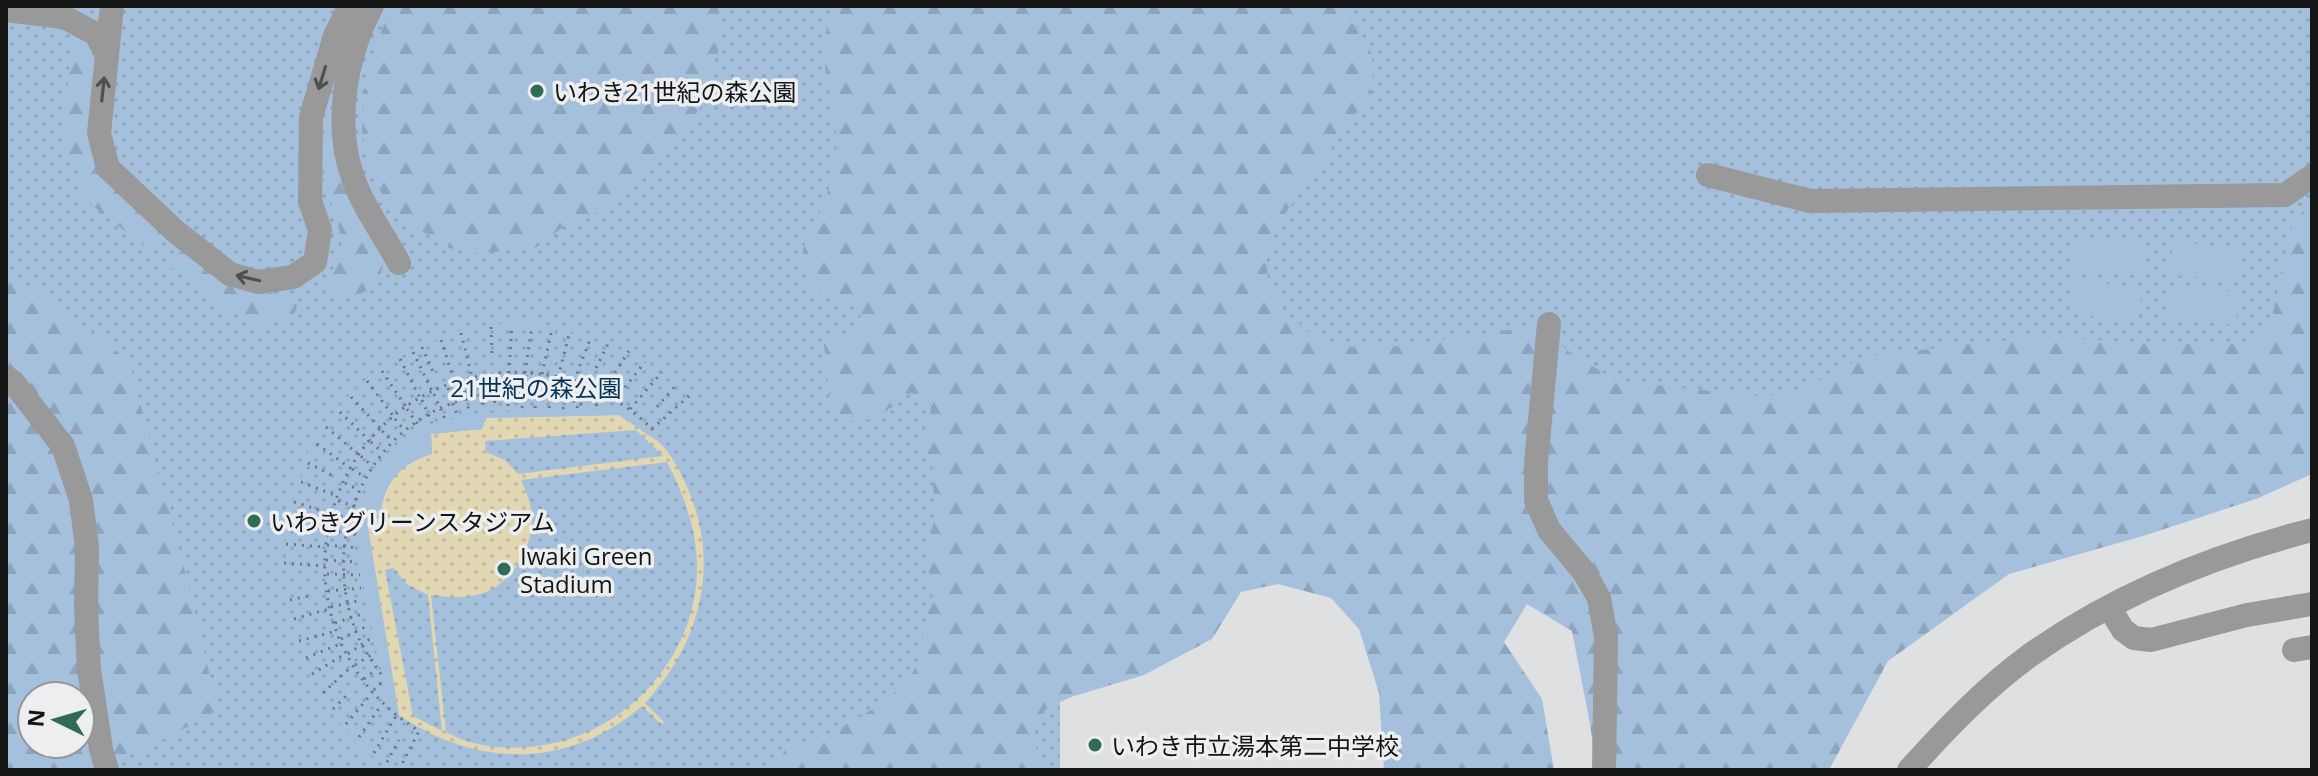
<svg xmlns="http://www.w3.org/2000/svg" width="2318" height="776" viewBox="0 0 2318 776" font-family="'Open Sans','Noto Sans JP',sans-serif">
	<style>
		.green { fill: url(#green-dots) }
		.forest { fill: url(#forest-firs); fill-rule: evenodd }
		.sand { fill: url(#sand-dots); fill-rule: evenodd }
		.pitch { fill: #a4c0dc }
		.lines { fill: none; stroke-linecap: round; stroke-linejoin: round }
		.path { stroke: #747576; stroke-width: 3; stroke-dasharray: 2 6; stroke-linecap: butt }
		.minor { stroke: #989998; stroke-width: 24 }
		.oneway { stroke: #4f5050 }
		.poi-dot { fill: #2f6c57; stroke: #edeeef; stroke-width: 3 }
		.labels { text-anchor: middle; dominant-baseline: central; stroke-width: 7; stroke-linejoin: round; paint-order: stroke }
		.poi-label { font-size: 24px; fill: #141515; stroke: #edeeef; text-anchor: start }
		.park-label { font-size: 24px; fill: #01345a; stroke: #edeeef }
	</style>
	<defs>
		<pattern id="green-dots" width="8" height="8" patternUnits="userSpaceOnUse" patternTransform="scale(2)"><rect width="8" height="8" fill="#a4c0dc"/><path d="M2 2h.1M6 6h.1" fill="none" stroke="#8ca4bc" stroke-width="1.8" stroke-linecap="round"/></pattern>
		<pattern id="forest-firs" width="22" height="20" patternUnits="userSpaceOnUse" patternTransform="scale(2)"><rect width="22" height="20" fill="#a4c0dc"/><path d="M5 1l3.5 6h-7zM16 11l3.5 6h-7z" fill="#8ca4bc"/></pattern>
		<pattern id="sand-dots" width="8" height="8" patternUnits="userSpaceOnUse" patternTransform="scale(2)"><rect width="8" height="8" fill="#e1d7b2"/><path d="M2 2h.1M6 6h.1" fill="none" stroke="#c0b898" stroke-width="1.8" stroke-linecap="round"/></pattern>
	</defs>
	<rect width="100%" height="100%" fill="#dfe0e1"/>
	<path class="green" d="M6 6H2312V377L1071 522 1060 650V770H107L6 377Z"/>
	<path class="forest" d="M395 6H719V48L701 107 671 148 642 181 616 205 567 224 534 249 477 253 449 248 390 211 367 163 362 131 364 93 370 62 383 27Z
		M831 6H1338C1366 36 1381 54 1369 95L1278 224 1266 255 1268 280 1285 311 1309 332 1337 347 1405 346 1496 331 1540 328 1571 353 1617 381 1757 396 1799 394 1834 370 1869 356 2033 337 2187 344 2254 342 2271 323 2289 231 2312 199V474L2256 499 2143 536 2009 574 1888 661 1829 770H1596L1590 724 1572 631 1527 604 1504 642 1542 699 1554 770H1384L1379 693 1359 629 1331 598 1278 584 1241 592 1212 639 1144 675 1071 697 1047 708 1035 725 1038 770H762L777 763 785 750 826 736 882 704 903 686 918 664 927 615 933 601 927 553 934 520 933 469 922 449V434L930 416 931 403 911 393C884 412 863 434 831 412L824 344 833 333C848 336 856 336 864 321L854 305 814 291C788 246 814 234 827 194 831 182 835 166 836 152 840 117 823 83 824 48 825 35 829 20 831 6Z
		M80 40 92 48 98 64 92 118 162 233 160 242 154 248H146L83 198 78 170 63 148 71 47 74 42Z
		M334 110 380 247C382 256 384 265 381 273 373 294 345 303 326 295 319 276 336 272 340 256 342 248 341 239 340 231 337 214 329 199 324 182 320 166 320 121 334 110Z
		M176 251 184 252 246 290 294 296 297 307 294 315 282 322 255 326 219 304 163 262Z
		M6 280 40 290 129 361 185 571 218 710 169 737 100 770H6ZM32 696H80V744H32Z"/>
	<path class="sand" d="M619 415C632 424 648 431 659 442 672 455 681 473 688 489 721 565 700 644 645 703L664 722 662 725 642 706C571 767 483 769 405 719L399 715 367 522 381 518C381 485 401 463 432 454L431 434 482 429 485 418ZM636 430 663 456 518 474 505 460 486 452 485 441ZM667 462C685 497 698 533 697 573 694 655 632 726 554 743 519 751 478 750 446 732L431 595C447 597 463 599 480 594 512 585 533 547 532 516 531 503 526 491 521 480ZM393 568 408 585 428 595 442 731 413 716 385 570Z"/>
	<path class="pitch" d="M2075 238 2146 243 2143 276 2073 271Z
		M2173 242 2243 248 2241 280 2170 275Z
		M2071 281 2142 287 2139 320 2069 314Z
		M2168 287 2239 292 2236 325 2166 320Z
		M520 322C665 329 778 445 758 593 753 636 739 676 711 710 694 732 670 760 644 770 704 731 748 671 757 598 797 279 317 211 283 556 274 641 327 729 399 770 382 769 353 740 342 727 206 566 308 330 520 322Z
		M621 410 660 443 619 415 486 418 482 429 431 434 432 454C400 463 381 485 381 518L367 522 399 715 389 707C381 661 366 615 361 569 341 391 497 412 621 410Z"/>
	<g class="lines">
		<path class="path" d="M6 217 7 216
			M491 327 492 354
			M461 333 472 377
			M441 340 455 383
			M422 347 434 374
			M413 352 432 391
			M400 359 420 398
			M596 368 609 342
			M382 371 406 407
			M509 373 512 325
			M525 373 532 326
			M542 374 552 329
			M493 377 495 407
			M558 377 570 331
			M477 379 484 410
			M367 381 394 417
			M574 381 591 337
			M463 383 469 411
			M448 388 457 415
			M602 393 629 351
			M434 394 445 419
			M351 397 381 429
			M422 400 432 423
			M615 400 645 362
			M508 406 509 375
			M596 406 602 396
			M657 407 677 384
			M522 408 526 375
			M535 408 542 379
			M549 408 557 380
			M577 408 585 389
			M407 409 420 428
			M563 409 571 383
			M630 409 662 372
			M340 412 370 441
			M395 419 405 431
			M326 427 359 455
			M382 431 393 441
			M371 442 382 452
			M317 444 350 468
			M361 456 370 464
			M308 463 335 477
			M352 469 365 477
			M301 482 337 496
			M345 483 359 490
			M338 501 359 507
			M294 502 332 514
			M333 514 358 522
			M287 522 326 529
			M330 530 358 535
			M286 544 325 547
			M327 545 359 548
			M326 560 357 562
			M284 563 325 566
			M327 574 360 575
			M328 591 361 588
			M290 600 313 595
			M331 607 362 600
			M294 619 329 609
			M335 623 365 613
			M341 639 367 626
			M299 641 336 631
			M348 654 371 638
			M306 658 340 644
			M355 665 376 652
			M312 674 345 654
			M381 674C372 661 362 647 356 632 319 536 367 425 468 398 508 387 550 389 587 407
			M364 679 377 669
			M374 690 382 682
			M323 693 352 666
			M333 709 349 693
			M346 724 372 693
			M359 737 382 704
			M374 753 396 716
			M387 762 399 740
			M399 770 419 731C248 624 325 364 527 373 574 375 619 396 652 429L690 395"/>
		<path class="minor" d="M112 6 99 133 108 168 175 231 230 274 258 282 293 277 315 262 320 230 310 201 311 117 335 36 350 6
			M372 6C346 55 334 122 352 175 362 206 384 235 399 263
			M6 10 64 17 96 34 107 56
			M1708 175 1810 201 2285 195 2312 176
			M1549 324 1536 463V500L1549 530 1584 572 1599 598 1606 637 1604 770
			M6 377 13 382 63 446 81 500 87 548 86 609 89 669 101 749 107 770
			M2109 607 2123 630 2134 638 2151 640 2247 615 2312 604
			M2294 650 2312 647
			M1909 770C1946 729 1984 689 2029 656 2114 595 2211 556 2312 530"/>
	</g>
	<defs><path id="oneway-shaft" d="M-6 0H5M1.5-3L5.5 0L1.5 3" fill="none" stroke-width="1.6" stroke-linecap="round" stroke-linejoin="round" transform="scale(2)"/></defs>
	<g class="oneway">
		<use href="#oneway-shaft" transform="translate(322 78) rotate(107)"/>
		<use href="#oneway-shaft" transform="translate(103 89) rotate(-84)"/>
		<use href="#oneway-shaft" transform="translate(248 278) rotate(-167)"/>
	</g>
	<g class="poi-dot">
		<circle cx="537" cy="91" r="8"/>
		<circle cx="254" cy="521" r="8"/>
		<circle cx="504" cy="569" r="8"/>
		<circle cx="1095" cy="745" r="8"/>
	</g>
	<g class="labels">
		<g class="poi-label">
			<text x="553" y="91">いわき21世紀の森公園</text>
			<text x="270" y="521">いわきグリーンスタジアム</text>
			<text x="520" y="555">Iwaki Green<tspan x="520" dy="28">Stadium</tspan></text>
			<text x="1111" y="745">いわき市立湯本第二中学校</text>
		</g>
		<g class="park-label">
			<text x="536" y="387">21世紀の森公園</text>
		</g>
	</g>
	<rect width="2318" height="776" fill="none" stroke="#141515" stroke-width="16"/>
	<g transform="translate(56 720) rotate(275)"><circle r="38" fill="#edeeef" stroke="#969798" stroke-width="2"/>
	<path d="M0-6L14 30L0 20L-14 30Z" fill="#2f6c57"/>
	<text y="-12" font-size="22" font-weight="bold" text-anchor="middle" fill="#141515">N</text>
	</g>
</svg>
